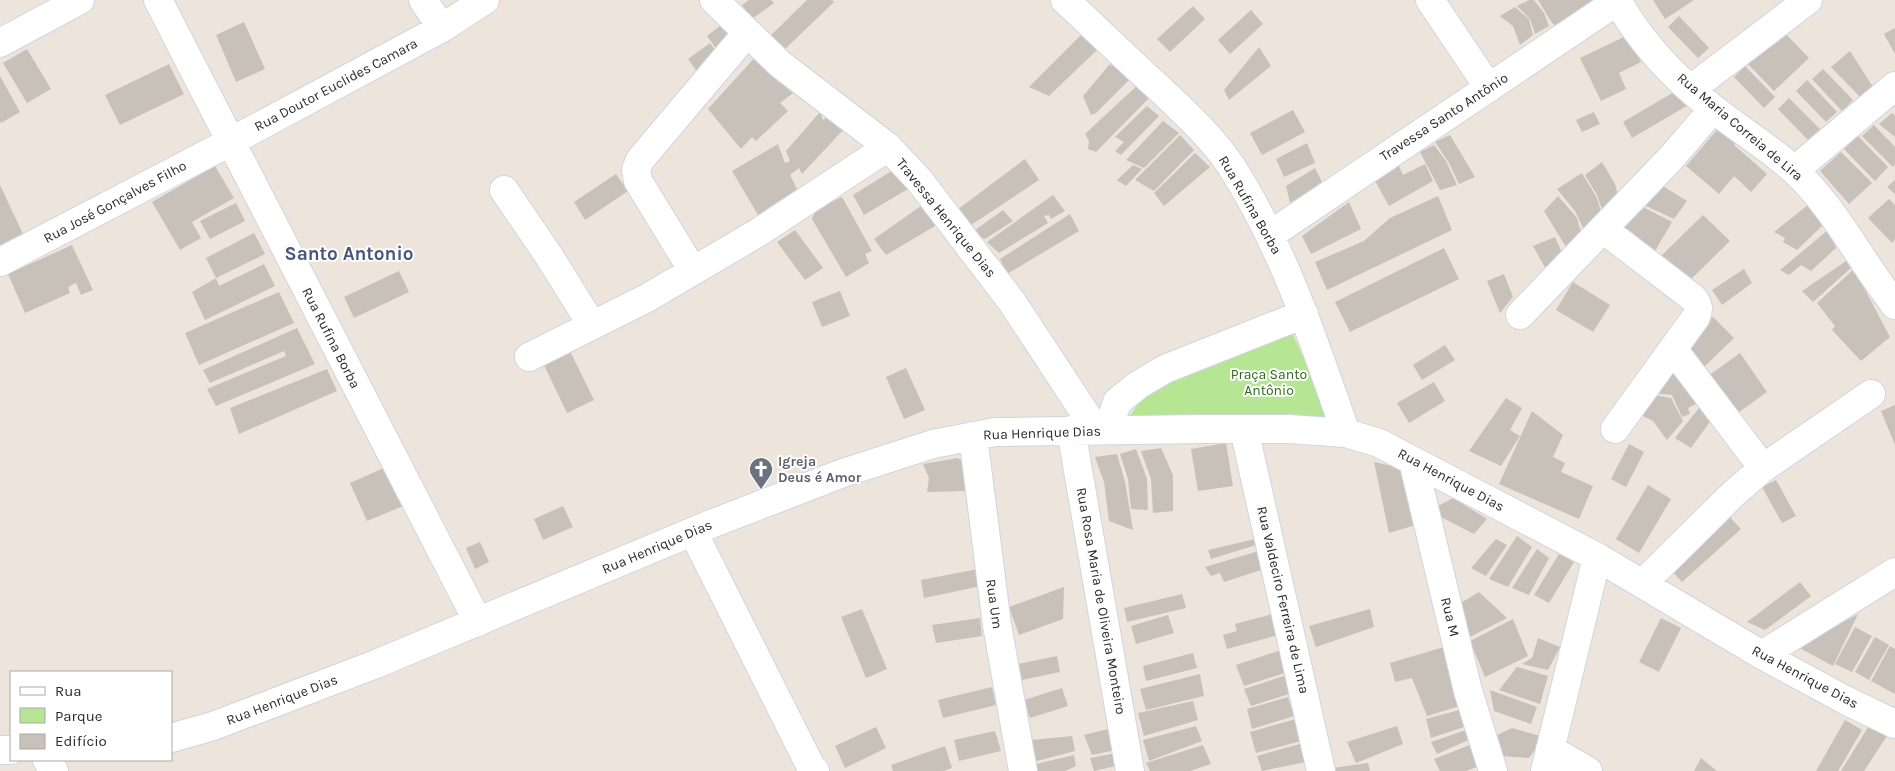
<svg xmlns="http://www.w3.org/2000/svg" width="1895" height="771" viewBox="0 0 1895 771" font-family="Karla,sans-serif">
	<style>
		.green { fill: #b6e694 }
		.building { fill: #c8c1ba }
		.lines { fill: none; stroke-linecap: round; stroke-linejoin: round }
		.street-casing { stroke: #d0d5e3; stroke-width: 30 }
		.street { stroke: #fff; stroke-width: 28 }
		.labels { text-anchor: middle; dominant-baseline: central; stroke-width: 4; stroke-linejoin: round; paint-order: stroke }
		.street-label { font-size: 14px; fill: #2a2a2a; stroke: #fff }
		.park-label { font-size: 14px; fill: #2e6a16; stroke: #fff }
		.worship-label { font-size: 14px; font-weight: bold; fill: #5b616d; stroke: #fff; text-anchor: start }
		.district-label { font-size: 19px; font-weight: bold; fill: #48557c; stroke: #fff }
	</style>
	<rect width="100%" height="100%" fill="#ede4db"/>
	<path class="green" d="M1290 328 1333 422 1125 424 1149 386Z"/>
	<path class="building" d="M749 0H771L774 3 752 19 742 5Z
		M807 0H832L834 2 783 51 769 37Z
		M1529 0H1534L1544 13 1549 26 1535 34 1530 19 1517 6Z
		M1538 0H1596L1597 2 1555 25 1552 23Z
		M1653 0H1694L1665 19Z
		M1193 6 1205 19 1170 52 1157 39Z
		M1515 7 1529 19 1533 35 1520 45 1513 26 1500 16Z
		M1251 10 1263 24 1230 54 1218 40Z
		M1679 16 1709 48 1698 58 1668 27Z
		M728 20 739 34 717 50 707 36Z
		M244 22 265 69 236 82 216 35Z
		M1895 28V54L1884 34Z
		M1784 32 1809 58 1774 91 1744 60Z
		M1081 35 1097 50 1049 96 1029 87Z
		M1628 35 1641 62 1619 73 1626 89 1601 101 1580 58Z
		M710 43 720 57 698 73 688 59Z
		M1259 47 1271 66 1229 100 1224 90Z
		M27 49 51 89 27 103 3 63Z
		M1850 51 1873 87 1861 98 1831 67Z
		M758 54 797 90 780 103 788 111 756 141 752 137 741 149 708 109Z
		M169 64 184 94 120 125 105 95Z
		M1110 64 1130 79 1096 113 1091 115 1083 96Z
		M1745 66 1775 97 1764 108 1734 77Z
		M1823 69 1853 100 1842 111 1812 79Z
		M0 76 20 112 1 123 0 121Z
		M1807 80 1837 112 1826 122 1796 91Z
		M1142 81 1155 92 1096 152 1088 149 1089 141 1085 134Z
		M1674 92 1690 104 1632 138 1623 122Z
		M1789 98 1820 129 1808 140 1778 109Z
		M1147 106 1159 116 1121 155 1115 151 1124 142 1115 137Z
		M1293 110 1305 132 1262 155 1250 133Z
		M820 112 823 120 834 113 844 129 802 174 799 168 790 175 801 197 761 220 732 171 778 144 785 163 790 161 786 151Z
		M1594 112 1600 124 1582 132 1576 120Z
		M1892 113 1895 116V137L1879 124Z
		M1163 121 1179 133 1144 168 1126 160Z
		M1722 124 1737 137 1734 145 1767 174 1751 192 1734 176 1719 194 1686 166Z
		M1874 125 1895 147V164L1893 167 1862 136Z
		M1180 135 1194 150 1154 191 1135 180Z
		M1450 135 1475 177 1459 184 1449 163 1435 142Z
		M1858 136 1888 167 1875 181 1844 149Z
		M1307 143 1315 163 1284 177 1276 159Z
		M1434 145 1446 161 1457 185 1440 190 1420 152Z
		M1841 152 1872 183 1849 204 1820 171Z
		M1195 153 1210 167 1164 206 1154 193Z
		M1025 159 1039 180 971 225 957 210Z
		M1602 162 1615 184 1619 198 1603 212 1597 195 1585 175Z
		M1425 164 1433 181 1389 206 1375 181 1399 166 1403 175Z
		M1133 165 1142 169 1126 186 1117 180Z
		M215 166 234 198 192 222 201 238 180 250 152 202Z
		M898 167 913 186 864 215 853 195Z
		M1315 168 1322 182 1290 203 1286 186Z
		M1582 173 1597 198 1602 215 1583 228 1575 211 1557 189Z
		M616 174 628 191 585 220 574 202Z
		M1895 180V194L1887 187Z
		M1658 183 1687 201 1674 219 1642 204Z
		M0 185 23 234 0 245Z
		M1053 195 1065 211 1051 219 1049 215 1044 216 1048 223 999 253 987 242Z
		M1438 196 1452 230 1327 290 1315 262 1364 241 1390 218Z
		M1558 196 1577 218 1581 232 1566 247 1544 211Z
		M842 197 872 251 865 254 869 263 846 277 812 219 816 209Z
		M1889 199 1895 205V239L1892 243 1868 218Z
		M928 201 940 223 886 255 874 239Z
		M1813 201 1824 224 1797 250 1783 242 1785 238 1774 232Z
		M1349 202 1361 229 1311 254 1302 236Z
		M236 203 245 221 210 239 200 221Z
		M1639 205 1672 222 1652 256 1617 233Z
		M1003 210 1013 221 985 239 971 233Z
		M1070 214 1079 231 1007 274 1000 259Z
		M1703 215 1730 241 1687 283 1660 257Z
		M795 230 823 268 805 280 777 242Z
		M1828 230 1836 248 1811 271 1801 265 1789 275 1780 270Z
		M254 233 265 254 216 278 206 258Z
		M1555 237 1563 255 1547 271 1533 246Z
		M72 245 93 290 81 295 76 283 68 287 70 293 25 313 8 274Z
		M1444 248 1459 279 1350 332 1335 302Z
		M1846 261 1851 268 1813 302 1802 291Z
		M264 264 275 286 205 320 192 292 216 278 219 286Z
		M1744 269 1752 283 1722 305 1712 290Z
		M1854 269 1890 337 1861 361 1832 330 1835 326 1817 303Z
		M399 271 409 292 354 318 344 297Z
		M1504 274 1513 297 1500 313 1487 281Z
		M1573 282 1610 305 1593 332 1556 310Z
		M840 291 850 316 822 327 812 302Z
		M279 292 294 323 199 365 185 333Z
		M1713 317 1734 338 1704 367 1684 345Z
		M297 328 315 364 216 406 207 389 286 356 284 351 210 383 203 370Z
		M1445 345 1455 360 1422 380 1413 365Z
		M570 351 594 400 567 413 543 363Z
		M1740 353 1767 392 1735 415 1708 376Z
		M1675 361 1706 399 1688 408 1690 414 1682 417 1672 395 1651 393Z
		M906 368 925 410 904 419 886 377Z
		M327 369 337 391 239 434 230 408Z
		M1434 382 1445 401 1409 423 1397 403Z
		M1648 394 1671 398 1683 421 1667 440 1653 421 1637 413Z
		M1506 398 1522 408 1510 430 1520 436 1501 466 1469 451Z
		M1703 403 1714 416 1691 448 1675 438Z
		M1895 405V445L1881 411Z
		M1532 411 1563 435 1553 457 1565 463 1561 472 1593 486 1579 519 1499 484Z
		M1226 443 1233 486 1198 491 1191 449Z
		M1629 444 1644 452 1626 487 1611 479Z
		M1161 448 1173 475V511L1153 513 1151 479 1141 451Z
		M1136 449 1147 479 1148 510 1131 509 1128 479 1120 454Z
		M1117 454 1125 482 1133 530 1109 521 1104 482 1095 457Z
		M958 458 968 467 965 491 927 492 929 478 923 464Z
		M1374 462 1410 470 1419 524 1389 533Z
		M386 467 403 506 367 521 350 483Z
		M1776 480 1796 516 1782 523 1762 487Z
		M1648 485 1671 499 1639 553 1616 539Z
		M1453 498 1487 519 1474 534 1429 511Z
		M563 506 573 527 543 540 534 519Z
		M1726 513 1741 529 1682 582 1667 566Z
		M1517 536 1532 547 1508 587 1489 579Z
		M1255 539 1256 545 1211 559 1208 550Z
		M1496 539 1507 545 1486 576 1471 568Z
		M480 542 489 562 475 569 466 548Z
		M1537 549 1549 558 1529 595 1512 588Z
		M1262 550 1267 568 1224 582 1220 573 1211 576 1205 567Z
		M1559 554 1574 562 1549 603 1534 595Z
		M978 569 981 586 924 598 921 580Z
		M1800 582 1811 596 1765 630 1747 622Z
		M1064 587 1063 619 1019 635 1009 607Z
		M1479 592 1507 618 1466 639 1454 607Z
		M1182 594 1186 608 1127 622 1124 608Z
		M862 609 887 669 866 678 841 617Z
		M1370 609 1374 627 1316 647 1309 626Z
		M1273 614 1278 635 1227 649 1223 635 1237 631 1235 624Z
		M1858 614 1833 666 1798 647Z
		M1168 615 1174 633 1136 644 1131 626Z
		M980 618 982 636 936 643 932 625Z
		M1661 618 1681 628 1659 672 1639 662Z
		M1513 619 1528 656 1485 677 1470 641Z
		M1855 627 1872 636 1852 672 1835 664Z
		M1875 637 1889 645 1869 680 1855 672Z
		M1538 638 1560 647 1548 670 1522 664 1532 658Z
		M1890 646 1895 649V694L1871 681Z
		M1444 647 1460 706 1427 716 1412 678 1395 682 1390 663Z
		M1284 649 1291 671 1244 686 1236 665Z
		M1193 653 1197 668 1146 681 1143 666Z
		M1057 656 1060 672 1022 680 1018 664Z
		M1517 667 1548 676 1540 704 1499 690Z
		M1200 674 1204 696 1146 710 1140 689Z
		M1287 675 1292 693 1251 706 1244 689Z
		M992 687 996 705 943 718 938 700Z
		M1062 688 1068 706 1030 718 1024 700Z
		M1490 690 1537 707 1531 724 1494 711Z
		M1288 697 1294 716 1252 729 1247 709Z
		M1193 701 1198 720 1144 736 1138 713Z
		M1463 709 1467 726 1431 738 1426 719Z
		M1296 719 1301 741 1256 753 1250 732Z
		M1845 720 1862 730 1838 771H1816Z
		M1870 724 1887 736 1864 771H1841Z
		M1196 726 1202 741 1149 761 1143 740Z
		M1397 726 1403 744 1356 763 1347 742Z
		M876 727 886 748 845 768 835 746Z
		M1116 727 1120 749 1092 755 1084 735Z
		M1512 728 1544 737 1529 758 1499 756 1491 738Z
		M1469 729 1473 738 1437 754 1431 742Z
		M995 731 1001 751 959 761 954 740Z
		M1072 736 1075 751 1033 762 1032 740Z
		M1475 743 1482 765 1466 771H1440L1434 759Z
		M1300 744 1306 762 1262 771 1257 756Z
		M1203 745 1211 764 1190 771H1150L1146 763Z
		M945 746 952 768 943 771H893L891 765Z
		M1117 753 1120 765 1094 771 1090 758Z
		M1074 755 1076 766 1065 771H1036L1032 765Z
		M1701 758 1717 771H1694Z
		M1368 763 1370 771H1334L1333 768Z"/>
	<g class="lines">
		<g class="street-casing">
			<path id="street" d="M158 0 478 622
				M423 0 442 28
				M714 0 780 64 888 147 919 180 1012 302 1096 430
				M1065 0C1096 29 1127 59 1159 88 1184 112 1212 137 1231 166 1284 248 1314 342 1346 433
				M1430 0 1489 88
				M1617 0C1641 43 1676 80 1715 110 1741 131 1772 149 1796 172 1836 210 1861 262 1895 305
				M0 43 80 0
				M1691 89 1808 0
				M1795 170 1895 86
				M504 190 549 256 592 325
				M1603 229 1693 298C1699 305 1699 309 1696 317L1615 429
				M1270 235 1619 0
				M0 262 230 142 442 28 485 0
				M693 271 638 181 636 170 640 160 747 33
				M1520 315 1672 157 1713 109
				M1673 349 1763 468
				M529 357 647 298 759 232 888 147
				M1244 429 1321 771
				M1071 430 1130 771
				M1108 430 1117 402 1138 385 1165 369 1304 314
				M973 436 997 625 1023 771
				M1413 461 1468 691 1493 771
				M693 532 811 767 815 771
				M1642 584 1732 495 1763 468 1871 394
				M1762 655 1895 572
				M171 738 213 726 376 664 711 524 843 473 933 444 995 432 1202 429H1289L1346 433 1379 443 1597 557 1762 655 1847 701 1895 724
				M1550 749 1588 771
				M0 750H11
				M47 760 54 771
				M1545 771 1597 557"/>
		</g>
		<use href="#street" class="street"/>
	</g>
	<defs>
		<g id="church-pin" transform="scale(1.25)"><path d="M0 17L-7.5 6A9.5 9.5 0 1 1 7.5 6Z" fill="#6b7280" stroke="#fff"/><path d="M-1.2-6h2.4v3.5h3.3v2.4h-3.3V6h-2.4V-.1h-3.3v-2.4h3.3Z" fill="#fff"/></g>
	</defs>
	<g fill-rule="evenodd">
		<use href="#church-pin" x="761" y="469"/>
	</g>
	<g class="labels">
		<g class="street-label">
			<text transform="translate(336 85) rotate(-28)">Rua Doutor Euclides Camara</text>
			<text transform="translate(1444 117) rotate(-33)">Travessa Santo Antônio</text>
			<text transform="translate(1740 127) rotate(40)">Rua Maria Correia de Lira</text>
			<text transform="translate(115 202) rotate(-28)">Rua José Gonçalves Filho</text>
			<text transform="translate(1250 205) rotate(60)">Rua Rufina Borba</text>
			<text transform="translate(946 218) rotate(51)">Travessa Henrique Dias</text>
			<text transform="translate(331 338) rotate(63)">Rua Rufina Borba</text>
			<text transform="translate(1042 433) rotate(-2)">Rua Henrique Dias</text>
			<text transform="translate(1451 480) rotate(28)">Rua Henrique Dias</text>
			<text transform="translate(657 547) rotate(-23)">Rua Henrique Dias</text>
			<text transform="translate(1283 600) rotate(77)">Rua Valdeciro Ferreira de Lima</text>
			<text transform="translate(1101 601) rotate(80)">Rua Rosa Maria de Oliveira Monteiro</text>
			<text transform="translate(994 604) rotate(82)">Rua Um</text>
			<text transform="translate(1450 617) rotate(76)">Rua M</text>
			<text transform="translate(1805 677) rotate(28)">Rua Henrique Dias</text>
			<text transform="translate(282 700) rotate(-21)">Rua Henrique Dias</text>
		</g>
		<g class="park-label">
			<text x="1269" y="374">Praça Santo<tspan x="1269" dy="16">Antônio</tspan></text>
		</g>
		<g class="worship-label">
			<text x="778" y="461">Igreja<tspan x="778" dy="16">Deus é Amor</tspan></text>
		</g>
		<g class="district-label">
			<text x="349" y="254">Santo Antonio</text>
		</g>
	</g>
	<rect x="10" y="671" width="162" height="90" fill="#ffffff" stroke="#aaaaaa"/>
	<rect x="20" y="687" width="25" height="8" fill="#ffffff" stroke="#aaaaaa"/>
	<text x="55" y="696" font-size="15" fill="#2a2a2a">Rua</text>
	<rect x="20" y="708" width="25" height="15" fill="#b6e694" stroke="#aaaaaa"/>
	<text x="55" y="721" font-size="15" fill="#2a2a2a">Parque</text>
	<rect x="20" y="734" width="25" height="15" fill="#c8c1ba" stroke="#aaaaaa"/>
	<text x="55" y="746" font-size="15" fill="#2a2a2a">Edifício</text>
</svg>
